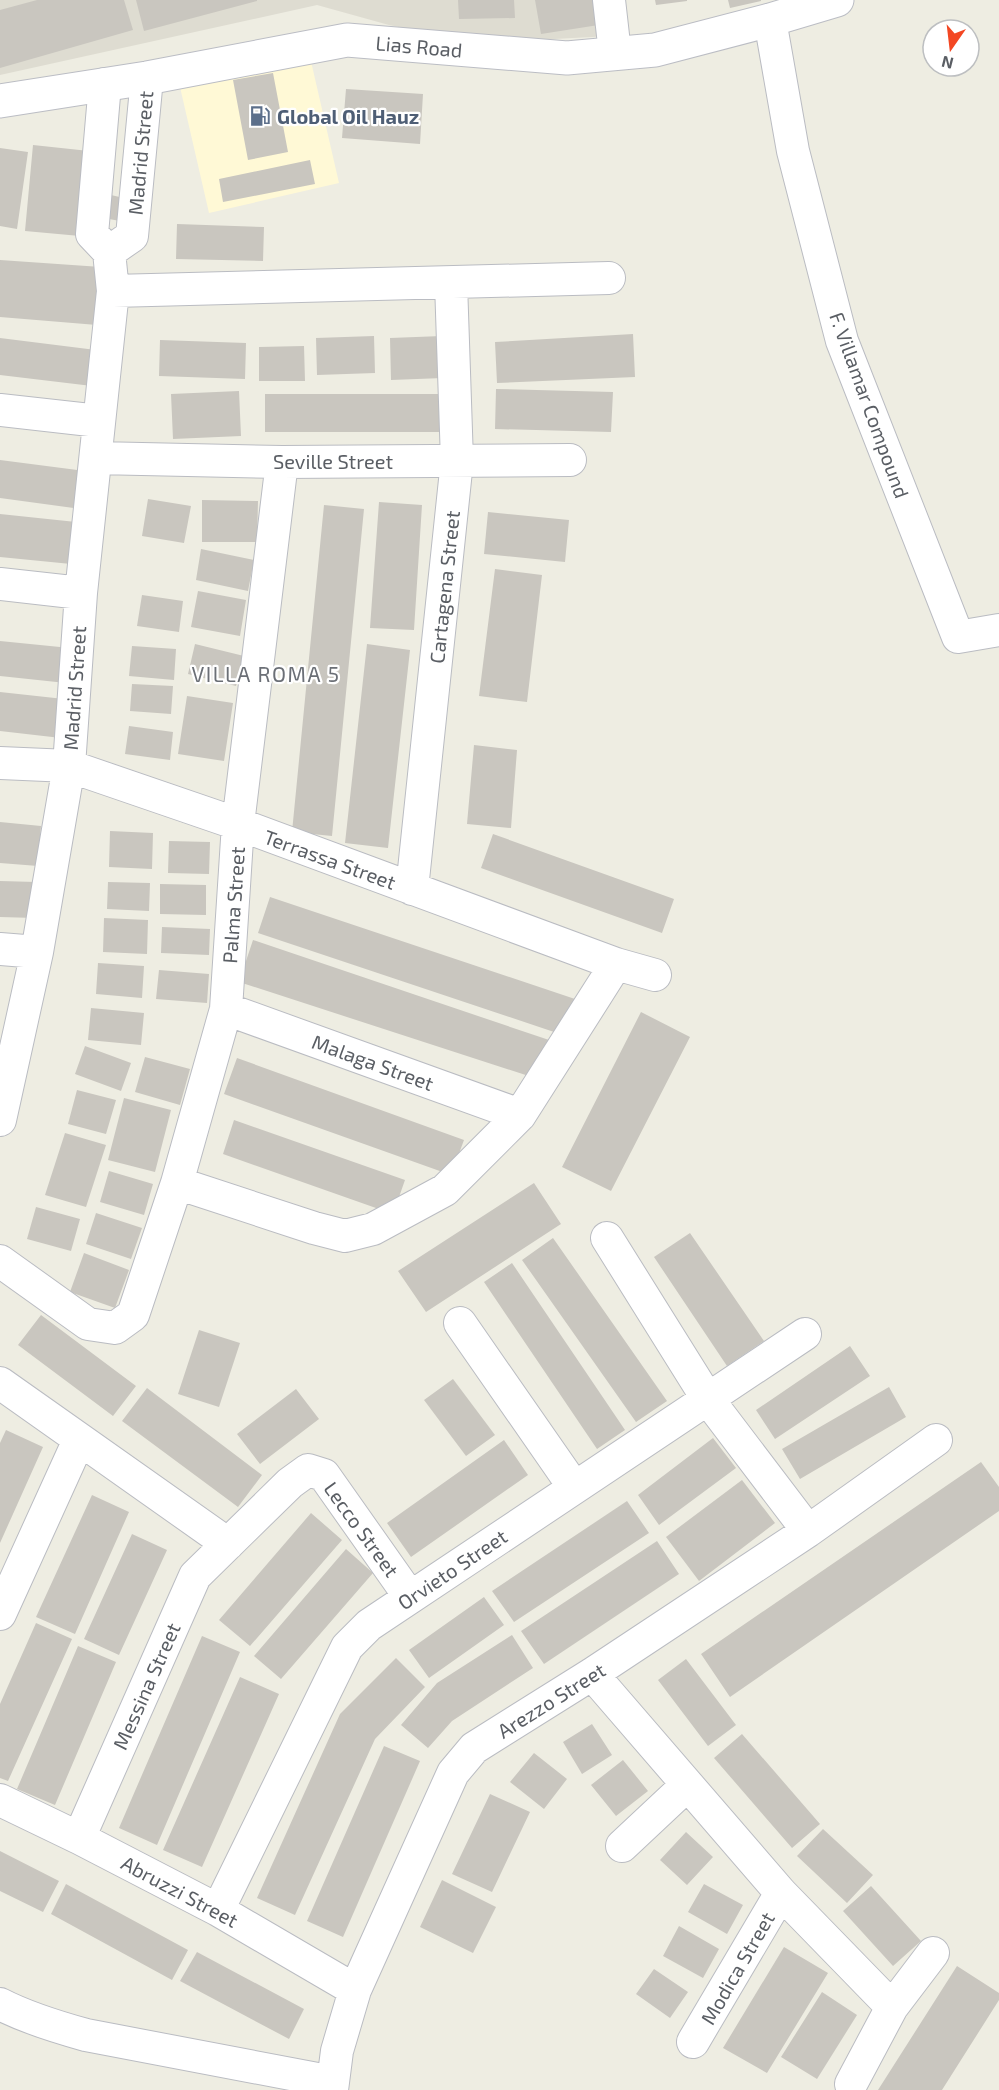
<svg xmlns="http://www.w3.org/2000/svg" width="999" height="2090" viewBox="0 0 999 2090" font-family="'Exo 2',sans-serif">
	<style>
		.commercial { fill: #fff9d6 }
		.education { fill: #dedcd1 }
		.building { fill: #c9c6bf }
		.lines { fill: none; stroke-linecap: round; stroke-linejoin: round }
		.minor-casing { stroke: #babcc2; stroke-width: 34 }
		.secondary-casing { stroke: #bbbdc4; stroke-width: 35 }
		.minor { stroke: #fff; stroke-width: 32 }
		.secondary { stroke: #fff; stroke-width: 33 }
		.labels { text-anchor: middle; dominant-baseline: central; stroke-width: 4.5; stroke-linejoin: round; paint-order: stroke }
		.street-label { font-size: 20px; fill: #5a5e64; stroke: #fff }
		.service-label { font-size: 20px; font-weight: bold; fill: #4e5e75; stroke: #fff; text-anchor: start }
		.neighbourhood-label { font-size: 21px; letter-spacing: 1.5px; fill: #6b6f76; stroke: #fff }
	</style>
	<rect width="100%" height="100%" fill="#eeede2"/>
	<path class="commercial" d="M310 57 339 183 209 213 180 87Z"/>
	<path class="education" d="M0 0H606L610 36 478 43 389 25 317 5 0 75Z"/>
	<path class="building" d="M37 0H124L133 30 0 68V10Z
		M136 0H257V1L144 31Z
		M458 0H514L515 18 459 19Z
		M535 0H601L605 24 541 34Z
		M655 0H687V1L656 5Z
		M728 0H761V1L730 8Z
		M273 73 288 152 248 160 233 80Z
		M346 89 423 94 420 144 342 138Z
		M33 145 89 151 80 236 25 231Z
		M0 148 28 152 17 229 0 226Z
		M310 160 315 184 223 202 219 179Z
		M102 193 124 198 120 221 98 217Z
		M177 224 264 227 263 261 176 259Z
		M0 260 101 267 97 325 0 317Z
		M633 334 635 377 497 383 495 342Z
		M374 336 375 373 317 375 316 338Z
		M442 336 443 378 391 380 390 338Z
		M0 338 96 350 92 386 0 375Z
		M160 340 246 343 245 379 159 376Z
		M304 346 305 381H259V347Z
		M496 389 613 392 611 432 495 429Z
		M239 391 241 436 173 439 171 394Z
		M265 394H452V432H265Z
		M0 460 85 471 81 509 0 498Z
		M148 499 191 506 184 543 142 536Z
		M202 500 258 501 257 542H202Z
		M379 502 422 505 414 630 370 628Z
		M324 505 364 509 332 836 292 832Z
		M488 512 569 520 565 562 484 554Z
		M0 514 76 522 71 564 0 557Z
		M201 549 254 560 248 591 196 580Z
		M495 569 542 575 527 702 479 696Z
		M198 591 246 600 240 636 191 627Z
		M142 595 183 601 179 632 137 626Z
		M0 641 70 648 66 683 0 676Z
		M195 644 244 656 236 686 188 674Z
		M367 644 410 650 388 848 345 843Z
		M132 646 176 649 174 680 129 676Z
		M132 684 173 686 171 714 130 711Z
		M0 692 64 699 61 738 0 731Z
		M187 696 233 703 224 761 178 754Z
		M129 726 173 732 170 760 125 754Z
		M474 745 517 750 511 828 467 824Z
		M0 822 41 826 38 866 0 863Z
		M110 831 153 833 152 869 109 867Z
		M493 834 674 899 662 933 481 868Z
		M169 841 210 842 209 874 168 873Z
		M0 881 36 882 35 918 0 917Z
		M108 882 150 883 149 911 107 909Z
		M160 884 206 885V915L160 914Z
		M270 897 575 999 563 1035 258 933Z
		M104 918 148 920 147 954 103 952Z
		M162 927 210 929 209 955 161 953Z
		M253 940 555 1042 535 1078 239 982Z
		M98 963 144 966 142 998 96 994Z
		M159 970 209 974 207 1003 156 999Z
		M91 1008 144 1013 141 1045 88 1040Z
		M641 1012 690 1037 611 1191 562 1167Z
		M85 1046 131 1063 121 1091 75 1074Z
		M145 1057 190 1069 180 1105 135 1092Z
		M237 1058 464 1140 451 1175 224 1094Z
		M77 1090 116 1100 106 1134 68 1124Z
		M124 1098 171 1110 155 1172 108 1160Z
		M234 1120 405 1180 393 1214 223 1154Z
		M65 1133 106 1145 86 1207 45 1195Z
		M109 1171 153 1184 144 1215 100 1202Z
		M534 1183 561 1224 426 1312 398 1271Z
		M36 1207 80 1219 71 1251 27 1239Z
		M96 1213 142 1228 131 1259 86 1244Z
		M690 1233 764 1341 727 1366 654 1257Z
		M553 1238 667 1401 636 1422 522 1260Z
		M84 1253 129 1270 115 1308 70 1292Z
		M512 1263 625 1430 597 1449 484 1282Z
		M41 1315 136 1386 113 1416 18 1345Z
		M199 1330 240 1343 219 1407 178 1394Z
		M850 1346 870 1376 775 1439 756 1410Z
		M453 1379 495 1435 466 1456 424 1400Z
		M889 1387 906 1417 800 1479 782 1449Z
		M147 1388 262 1475 238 1507 122 1421Z
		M296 1389 319 1419 260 1464 237 1434Z
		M6 1430 43 1447 0 1543V1443Z
		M713 1438 736 1468 659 1525 638 1495Z
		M504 1440 528 1475 411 1557 387 1523Z
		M981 1462 999 1487V1511L730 1697 701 1654Z
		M742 1480 775 1523 699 1581 666 1537Z
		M92 1495 129 1512 75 1634 36 1617Z
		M627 1501 649 1533 514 1622 492 1591Z
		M311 1513 342 1540 250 1646 219 1620Z
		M132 1534 167 1550 119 1655 84 1639Z
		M657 1541 679 1574 544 1664 521 1631Z
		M346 1549 373 1573 281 1679 254 1656Z
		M484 1597 504 1625 429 1678 409 1650Z
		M36 1623 72 1639 8 1781 0 1778V1704Z
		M512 1635 533 1668 452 1721 428 1748 401 1725 437 1683Z
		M202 1636 240 1652 157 1845 119 1828Z
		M78 1646 116 1662 55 1805 17 1789Z
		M396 1658 425 1687 375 1739 295 1915 257 1898 340 1714Z
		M686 1659 736 1725 708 1746 658 1680Z
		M240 1677 279 1694 202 1867 163 1850Z
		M592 1724 612 1755 582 1774 563 1742Z
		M742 1734 820 1824 792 1848 714 1758Z
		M384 1746 420 1761 343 1937 307 1921Z
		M534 1753 567 1779 544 1809 510 1782Z
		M623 1760 648 1791 616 1816 591 1785Z
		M490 1794 530 1812 492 1892 452 1874Z
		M823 1829 873 1875 847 1903 797 1856Z
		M686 1832 713 1857 687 1885 660 1860Z
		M0 1851 59 1881 43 1912 0 1891Z
		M442 1880 496 1907 473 1953 420 1927Z
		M66 1884 188 1950 172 1980 51 1914Z
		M704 1884 743 1905 727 1934 688 1912Z
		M871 1886 921 1941 893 1966 843 1911Z
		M679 1926 719 1949 703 1978 663 1956Z
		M784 1947 828 1973 767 2073 723 2048Z
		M197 1952 304 2009 289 2039 180 1981Z
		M957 1966 999 1993V2000L942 2090H878Z
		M654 1969 688 1992 670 2018 636 1994Z
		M822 1992 857 2015 817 2079 781 2057Z"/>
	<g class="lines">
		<g class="minor-casing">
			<path id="minor" d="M609 0 615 53
				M770 20 793 151 842 341 958 637 999 630
				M109 252 132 236 147 78
				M113 291 609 278
				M0 410 99 421
				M96 458 282 462 570 460
				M0 584 81 593
				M0 763 69 766 238 824 616 964 655 975
				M412 889 457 461 451 283
				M0 949 37 952
				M226 1009 520 1115
				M0 1120 37 952 69 766 81 593 113 291 109 252 92 234 105 84
				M177 1183 314 1228 345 1236 373 1229 445 1190 520 1115 616 964
				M607 1238 707 1398 808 1531
				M0 1261 88 1324 115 1328 133 1315 177 1183 226 1009 238 824 282 462
				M460 1323 574 1487
				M0 1383 228 1544
				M0 1614 79 1440
				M592 1674 781 1893 892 2007
				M0 1800 79 1838 218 1910 355 1990
				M79 1838 195 1576 290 1483 308 1470 324 1475 410 1597
				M622 1846 686 1786
				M218 1910 347 1647 369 1625 805 1334
				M0 2004C27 2018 57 2027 86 2035L333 2082
				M693 2042 781 1893
				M851 2084 892 2007 933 1953
				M332 2090 337 2051 355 1990 453 1773 474 1748 592 1674 808 1531 936 1440"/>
		</g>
		<g class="secondary-casing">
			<path id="secondary" d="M0 101 147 78 347 40 567 58 655 50 770 20 837 0"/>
		</g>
		<use href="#minor" class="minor"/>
		<use href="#secondary" class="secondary"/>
	</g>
	<defs>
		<g id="fuel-bare" transform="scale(1.62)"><path d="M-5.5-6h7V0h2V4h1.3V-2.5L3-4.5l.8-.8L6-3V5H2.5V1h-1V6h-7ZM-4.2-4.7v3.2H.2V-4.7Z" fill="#5c6f8a" stroke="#fff" stroke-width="2.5" paint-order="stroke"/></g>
	</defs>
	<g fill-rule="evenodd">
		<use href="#fuel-bare" x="260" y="116"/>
	</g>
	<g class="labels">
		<g class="street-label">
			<text transform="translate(419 46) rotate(5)">Lias Road</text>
			<text transform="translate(140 153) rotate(-85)">Madrid Street</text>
			<text transform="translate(870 405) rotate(70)">F. Villamar Compound</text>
			<text x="333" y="461">Seville Street</text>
			<text transform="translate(444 587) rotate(-84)">Cartagena Street</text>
			<text transform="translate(74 688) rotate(-86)">Madrid Street</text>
			<text transform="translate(330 859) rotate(20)">Terrassa Street</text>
			<text transform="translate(233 905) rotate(-86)">Palma Street</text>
			<text transform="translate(373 1062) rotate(20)">Malaga Street</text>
			<text transform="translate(362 1529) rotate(54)">Lecco Street</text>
			<text transform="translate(452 1569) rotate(-34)">Orvieto Street</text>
			<text transform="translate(146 1686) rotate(-66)">Messina Street</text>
			<text transform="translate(551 1700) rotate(-32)">Arezzo Street</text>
			<text transform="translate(180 1891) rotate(28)">Abruzzi Street</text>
			<text transform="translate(737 1968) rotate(-60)">Modica Street</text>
		</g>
		<g class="service-label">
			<text x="277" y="116">Global Oil Hauz</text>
		</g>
		<g class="neighbourhood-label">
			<text x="266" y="673">VILLA ROMA 5</text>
		</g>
	</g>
	<g transform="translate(951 48) rotate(194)"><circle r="28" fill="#ffffff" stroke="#bdbfc1" stroke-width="1.5"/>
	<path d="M0-4.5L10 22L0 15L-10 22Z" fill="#f34723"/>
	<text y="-9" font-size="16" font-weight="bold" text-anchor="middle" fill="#5a5e64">N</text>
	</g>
</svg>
